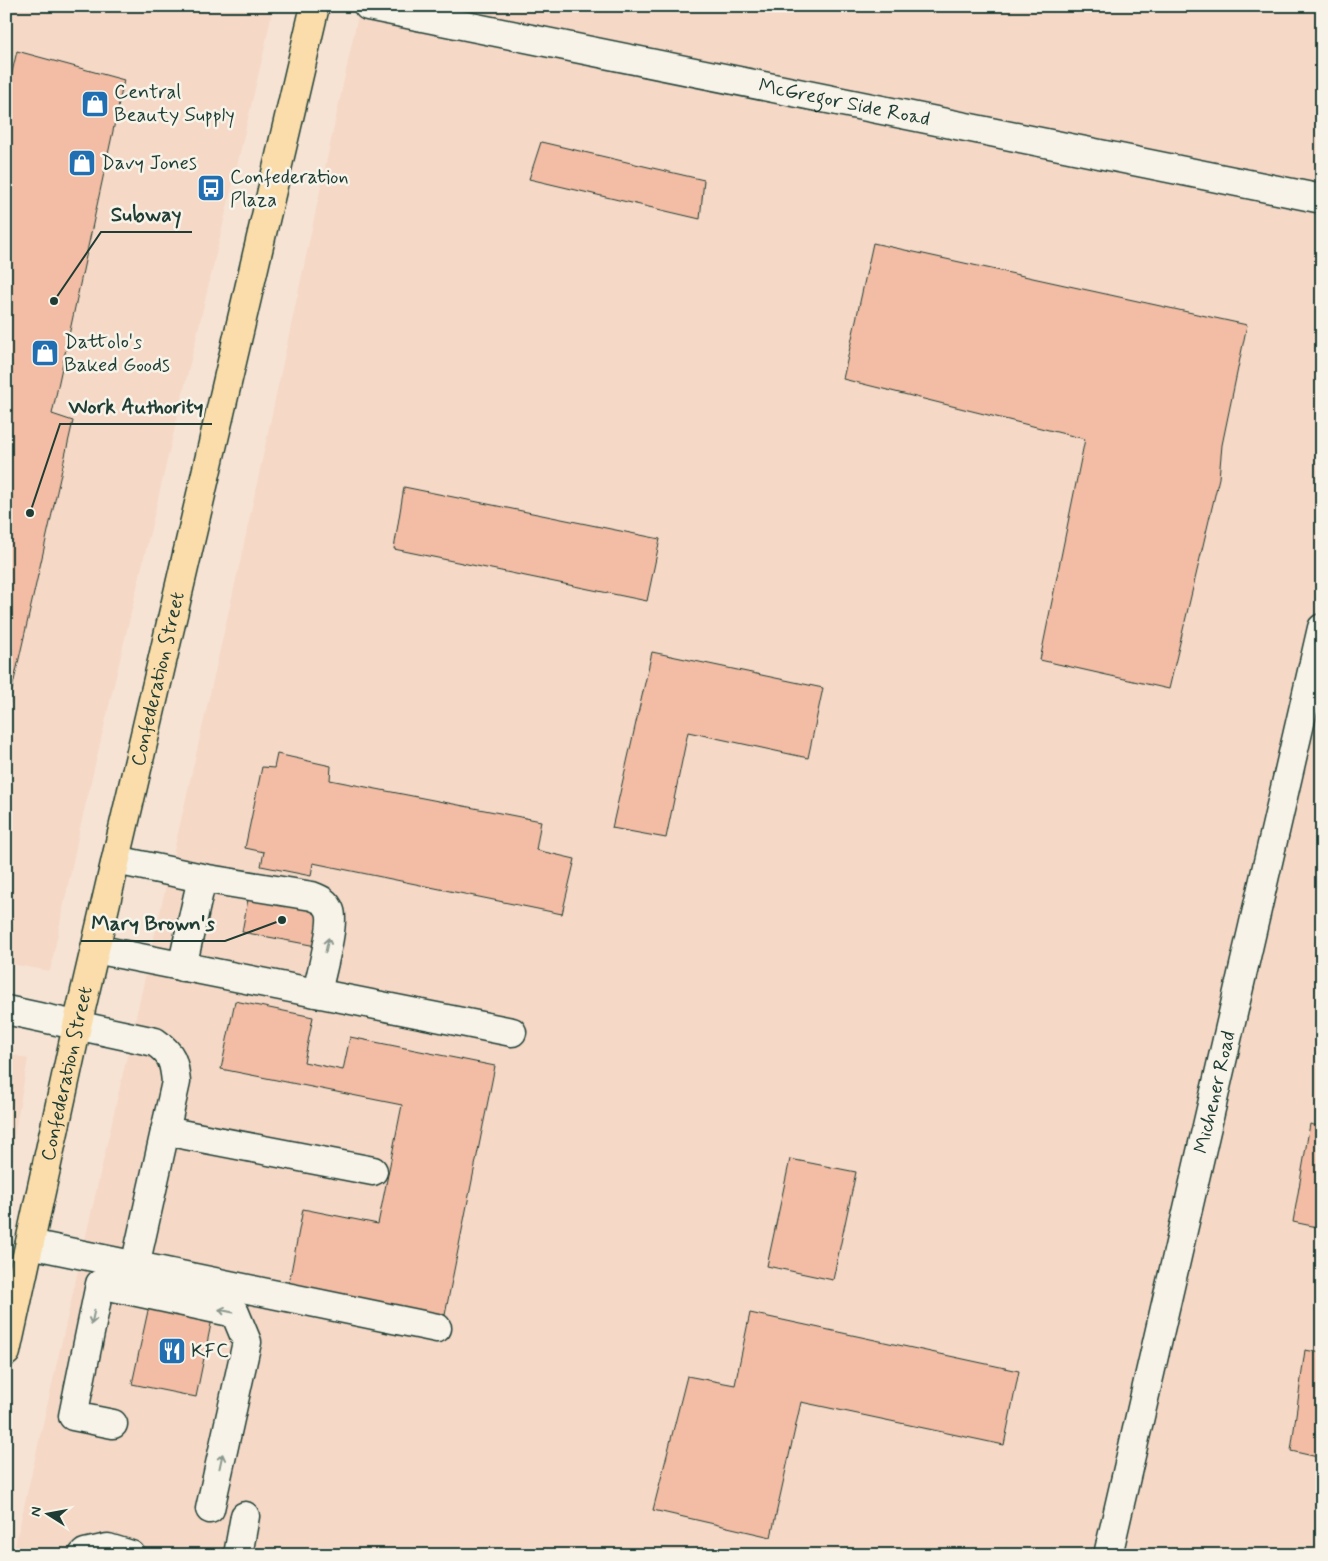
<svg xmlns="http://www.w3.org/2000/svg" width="1328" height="1561" viewBox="0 0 1328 1561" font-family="Mynerve,sans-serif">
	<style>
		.built { fill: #f5d8c6 }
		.building { fill: #f2bda4; stroke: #1f3d34 }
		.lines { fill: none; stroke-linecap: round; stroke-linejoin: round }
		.minor-casing { stroke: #1f3d34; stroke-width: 31 }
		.major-casing { stroke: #1f3d34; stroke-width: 31 }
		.minor { stroke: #f7f3e8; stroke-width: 28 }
		.major { stroke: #faddab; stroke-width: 28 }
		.oneway { stroke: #8b988e }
		.labels { text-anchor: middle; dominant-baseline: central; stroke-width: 5; stroke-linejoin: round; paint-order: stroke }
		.poi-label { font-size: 20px; fill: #1f3d34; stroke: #f7f3e8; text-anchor: start }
		.street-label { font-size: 20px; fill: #1f3d34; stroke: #f7f3e8 }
		.leader { fill: none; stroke: #1f3d34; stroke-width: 2 }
		.callout-dot { fill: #1f3d34; stroke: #f7f3e8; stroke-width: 2 }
		.callout-label { font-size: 21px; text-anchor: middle; font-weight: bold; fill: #1f3d34; stroke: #f7f3e8; stroke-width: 5; stroke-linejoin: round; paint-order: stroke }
	</style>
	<rect width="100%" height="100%" fill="#f6e3d4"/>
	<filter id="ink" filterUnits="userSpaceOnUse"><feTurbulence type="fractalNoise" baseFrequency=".02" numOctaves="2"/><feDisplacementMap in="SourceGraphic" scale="10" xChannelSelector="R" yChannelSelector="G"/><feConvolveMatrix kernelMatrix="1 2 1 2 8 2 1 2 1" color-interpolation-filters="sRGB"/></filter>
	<g filter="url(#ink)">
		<path class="built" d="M6 6H273L264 51 80 828 50 971 6 963Z
			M360 6H1322V1555H13L241 558Z
			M6 1053 28 1059 6 1180Z"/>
		<path class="building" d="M17 51 124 80 52 414 73 421 6 716V98Z
			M541 142 704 180 700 219 529 179Z
			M873 243 1247 325 1222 445 1219 478 1169 689 1040 660 1085 439 843 379Z
			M404 487 660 539 647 601 394 549Z
			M652 652 823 688 808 758 688 732 666 838 612 828Z
			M277 754 331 766 330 780 541 821 536 850 575 859 562 914 313 863 311 876 261 866 264 852 245 848 262 767 274 768Z
			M249 894 323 908 316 946 242 932Z
			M235 1001 313 1017 304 1062 343 1070 350 1037 495 1066 445 1315 289 1283 303 1209 378 1224 402 1105 221 1069Z
			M1310 1124 1322 1127V1228L1293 1222Z
			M790 1159 856 1172 833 1280 767 1266Z
			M149 1306 212 1319 196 1397 132 1384Z
			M750 1313 1019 1371 1004 1445 801 1402 771 1537 653 1510 687 1376 735 1385Z
			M1305 1350 1322 1353V1458L1291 1451Z"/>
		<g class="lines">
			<g class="minor-casing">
				<g id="minor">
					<path id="s1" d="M368 6 1322 199"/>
					<path d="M116 860 202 878 182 967"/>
					<path d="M202 878 312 896C320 899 327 902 330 911 335 925 320 976 317 993"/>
					<path d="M95 949 512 1032"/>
					<path d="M6 1010 155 1042C172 1054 174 1061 176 1082L135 1266"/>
					<path d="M165 1131 373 1171"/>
					<path d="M30 1244 437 1328"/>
					<path d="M113 1424 73 1416 100 1284 235 1313 247 1342 210 1509"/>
					<path d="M83 1555 85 1553 108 1548 131 1555"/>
					<path d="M238 1555 245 1516"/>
					<path id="s2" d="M1108 1555 1322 628"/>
				</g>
			</g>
			<g class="major-casing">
				<g id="major">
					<path id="s3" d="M6 1352 77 1026 315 6"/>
				</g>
			</g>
			<use href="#minor" class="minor"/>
			<use href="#major" class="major"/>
		</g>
		<defs><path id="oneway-shaft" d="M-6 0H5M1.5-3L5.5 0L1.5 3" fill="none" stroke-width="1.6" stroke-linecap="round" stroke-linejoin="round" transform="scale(1.25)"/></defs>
		<g class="oneway">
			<use href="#oneway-shaft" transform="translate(327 945) rotate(-78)"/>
			<use href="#oneway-shaft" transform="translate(226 1311) rotate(-168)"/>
			<use href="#oneway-shaft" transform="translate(93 1317) rotate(102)"/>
			<use href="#oneway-shaft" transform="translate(221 1461) rotate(-78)"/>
		</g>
	</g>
	<defs>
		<g id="shop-square" transform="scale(1.4375)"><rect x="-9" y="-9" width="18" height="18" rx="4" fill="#1f6fb2" stroke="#f7f3e8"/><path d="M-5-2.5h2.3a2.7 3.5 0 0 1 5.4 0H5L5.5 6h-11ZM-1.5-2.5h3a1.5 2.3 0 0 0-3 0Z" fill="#fff"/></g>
		<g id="bus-square" transform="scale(1.4375)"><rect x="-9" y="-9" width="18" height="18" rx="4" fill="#1f6fb2" stroke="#f7f3e8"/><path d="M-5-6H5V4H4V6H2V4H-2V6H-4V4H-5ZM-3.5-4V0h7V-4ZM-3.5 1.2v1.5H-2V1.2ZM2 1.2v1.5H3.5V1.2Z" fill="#fff"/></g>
		<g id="restaurant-square" transform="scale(1.4375)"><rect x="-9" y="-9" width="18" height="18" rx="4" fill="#1f6fb2" stroke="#f7f3e8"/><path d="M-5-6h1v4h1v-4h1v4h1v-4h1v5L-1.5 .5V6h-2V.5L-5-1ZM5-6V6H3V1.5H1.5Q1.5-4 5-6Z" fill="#fff"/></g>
	</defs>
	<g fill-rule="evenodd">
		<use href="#shop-square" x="95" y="104"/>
		<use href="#shop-square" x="82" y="163"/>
		<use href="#bus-square" x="211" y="188"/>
		<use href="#shop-square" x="45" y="353"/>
		<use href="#restaurant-square" x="172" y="1351"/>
	</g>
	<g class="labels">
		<g class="poi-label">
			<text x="114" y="92">Central<tspan x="114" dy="23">Beauty Supply</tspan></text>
			<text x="101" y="163">Davy Jones</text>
			<text x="230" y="177">Confederation<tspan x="230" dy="23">Plaza</tspan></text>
			<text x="64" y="342">Dattolo's<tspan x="64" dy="23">Baked Goods</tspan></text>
			<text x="191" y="1351">KFC</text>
		</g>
		<g class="street-label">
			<text stroke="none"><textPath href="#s1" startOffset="486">McGregor Side Road</textPath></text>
			<text stroke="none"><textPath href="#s3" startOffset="690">Confederation Street</textPath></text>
			<text stroke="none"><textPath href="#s3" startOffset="285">Confederation Street</textPath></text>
			<text stroke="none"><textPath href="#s2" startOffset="475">Michener Road</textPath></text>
		</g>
	</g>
	<path class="leader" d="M54 301L101 232H192M30 513L60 424H212M282 920L225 941H81"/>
	<g class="callout-dot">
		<circle cx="54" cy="301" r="5"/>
		<circle cx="30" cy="513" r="5"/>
		<circle cx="282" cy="920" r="5"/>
	</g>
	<g class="callout-label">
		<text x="146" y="221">Subway</text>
		<text x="136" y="413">Work Authority</text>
		<text x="153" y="930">Mary Brown's</text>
	</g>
	<rect width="1328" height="1561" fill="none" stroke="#f7f3e8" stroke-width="25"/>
	<rect x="12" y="12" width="1303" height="1536" fill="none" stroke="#1f3d34" stroke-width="2" filter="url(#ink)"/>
	<g transform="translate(48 1514) rotate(281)" stroke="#f7f3e8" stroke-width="4" paint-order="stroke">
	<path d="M0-4L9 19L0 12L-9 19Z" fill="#1f3d34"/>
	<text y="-8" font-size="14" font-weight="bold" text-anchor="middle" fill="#1f3d34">N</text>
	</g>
</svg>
